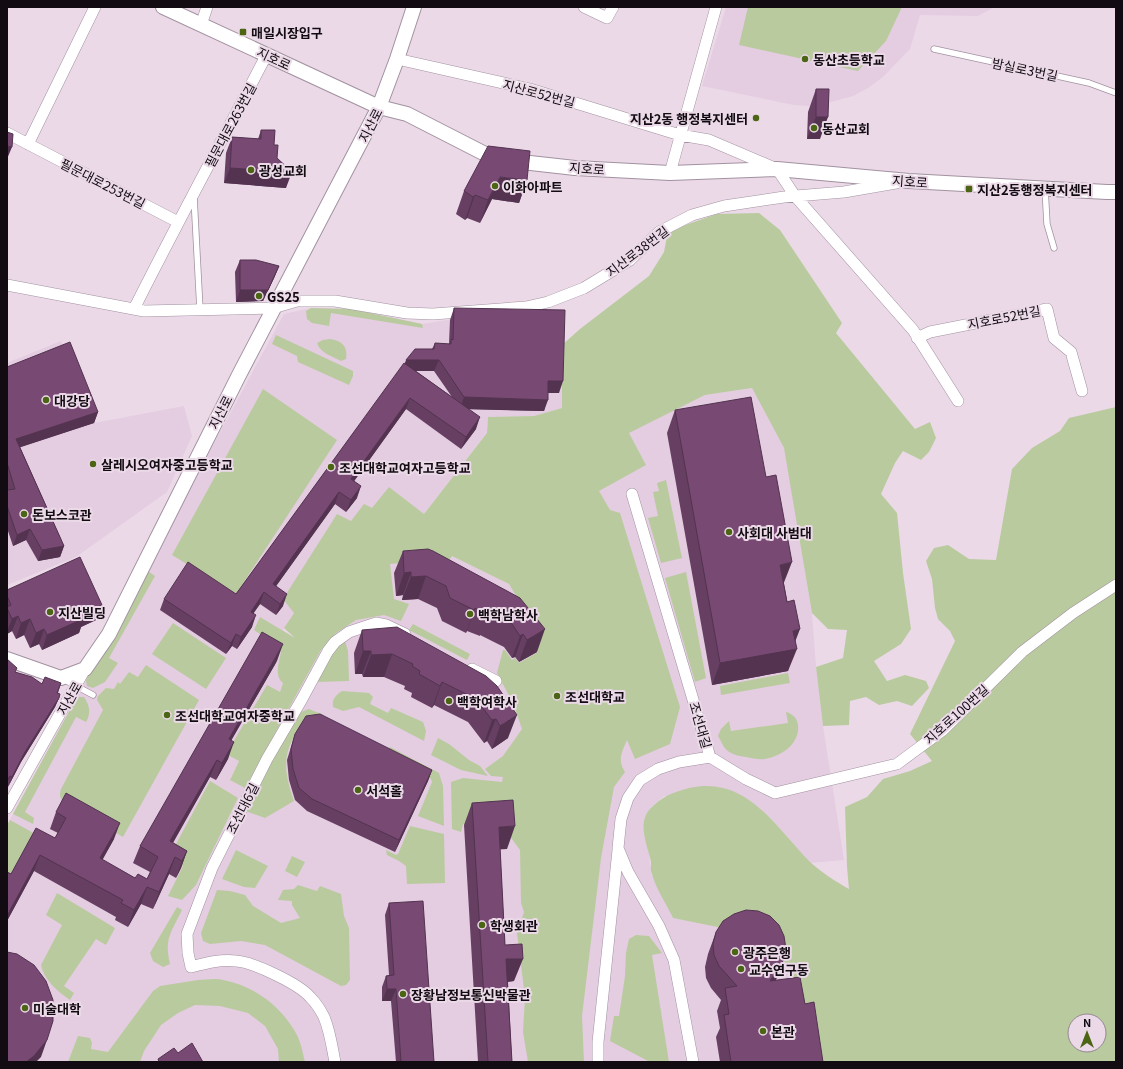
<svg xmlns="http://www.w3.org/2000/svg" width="1123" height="1069" viewBox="0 0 1123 1069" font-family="Georgia,'Noto Sans KR',serif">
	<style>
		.built { fill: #e4cce1; fill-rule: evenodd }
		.green { fill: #b9cb9e; fill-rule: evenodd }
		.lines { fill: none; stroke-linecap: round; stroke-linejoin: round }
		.service-casing { stroke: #a292a0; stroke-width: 7 }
		.minor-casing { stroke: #a292a0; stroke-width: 12 }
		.tertiary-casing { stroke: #a292a0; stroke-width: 16 }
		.service { stroke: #fff; stroke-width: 5.5 }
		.minor { stroke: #fff; stroke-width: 11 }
		.tertiary { stroke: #fff; stroke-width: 14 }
		.wall { fill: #663f63; fill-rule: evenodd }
		.shaded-wall { fill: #533350 }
		.building { fill: #774973; stroke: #533350 }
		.poi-dot { fill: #4c6514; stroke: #ebd9e8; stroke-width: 1.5 }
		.labels { text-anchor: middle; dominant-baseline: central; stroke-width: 4; stroke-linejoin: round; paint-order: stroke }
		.poi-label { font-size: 13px; font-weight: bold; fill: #120c12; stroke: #ebd9e8; text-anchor: start }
		.street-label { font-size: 13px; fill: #120c12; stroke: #ebd9e8 }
	</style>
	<rect width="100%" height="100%" fill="#ebd9e8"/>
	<path class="built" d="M726 7H995L978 16 920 15 910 49 883 77 868 88 853 96 820 105 809 106 794 105 702 86Z
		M311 308 351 309 422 324 454 319 562 311V408L534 416 488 417 487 433 424 514 348 526 283 630 298 640 280 692 242 755 230 779 245 787 321 650 389 551 440 550 509 584 531 621 574 505 628 433 705 395 752 388 785 450 812 613 816 667 823 726 844 860 810 863 768 815 664 796 651 807 645 818 651 873 673 918 766 937 783 957 813 1062H7V825L284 314ZM238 798 196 885 168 896 184 866Z
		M61 341 94 423 184 406 192 436 167 492 76 557 7 585V363Z"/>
	<path class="green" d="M748 7H902L886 41 858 71 739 45Z
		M759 213 780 230 842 323 836 333 915 429 930 422 936 438 929 452 921 460 903 451 895 463 881 494 897 513 903 573 911 629 901 644 874 661 887 681 905 675 926 681 929 688 912 706 897 701 879 705 866 697 850 701 849 725 823 726 816 667 843 658 847 630 828 629 812 613 784 448 752 388 705 395 629 433 646 465 599 491 610 510 620 513 680 707 670 744 635 759 627 740C622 752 617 760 625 772L614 787 601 858 582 1016 584 1062H528L523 1032 525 997 517 933 524 912 521 903 520 850 509 835 507 821 463 824 461 832 452 829 451 782 463 778 502 782 503 777 491 776 485 769 503 756 522 729 513 703 497 673 503 650H505L512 660 515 658 519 663 538 652 531 621 509 584 452 556 444 568 422 561 390 564 394 599 409 604 401 621 384 615 356 620 336 633 321 650 245 788 230 780 239 761 226 754 267 685 280 692 283 683C274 676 279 662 281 652L260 634 254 630 260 617 295 638 284 628 294 613 283 599 337 514 351 521 364 504 372 508 389 487 424 514 487 433 488 417 534 416 562 408V345L580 329 649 276 664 252 668 231 717 214Z
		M311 308 351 309 422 324 423 328 331 313 329 326 312 323 307 319 306 311Z
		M276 335 353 371V376L349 385 298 362 297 356 272 344Z
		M330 339C342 341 348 346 346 359L341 361C332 356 320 353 317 343L323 340Z
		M263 389 337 440 236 594 172 555Z
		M1116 407V1062H813L783 957 766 937 673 918C667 905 655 887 652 874 650 870 651 866 651 862 647 843 635 820 654 805 665 795 675 792 689 788 746 775 775 826 809 861 818 870 838 883 849 889L847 867 845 807 867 797 883 779 910 771 932 761 910 734 955 641 950 631 938 619 935 608 932 579 926 561 934 548 948 545 969 559 996 560 1012 469 1032 448 1060 431 1069 418ZM1075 1021H1099V1045H1075Z
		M666 480 682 558 661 563 648 518 658 516 653 492 659 491 657 483Z
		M146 570 155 576 109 658 118 663 105 682 93 688 87 686 86 680Z
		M686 572 706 678 695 682 665 578Z
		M173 623 226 658 206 689 152 654Z
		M413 624 470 654 467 660 409 630Z
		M345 641 348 651 349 681 317 682 335 649Z
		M146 665 199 700 123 837 64 803C60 798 59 795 61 789L103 710 97 700 98 696 106 688 114 689 118 682 120 684 129 672 138 677Z
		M788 673 790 683 721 695 720 686Z
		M342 691 369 693 373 697 370 704 388 713 391 708 423 722 426 731 424 741 359 707 343 711 333 707C332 699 335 696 342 691Z
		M77 697H84C90 706 91 713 86 722L76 717 25 812 34 818 33 824 13 814Z
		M309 709 324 715 319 726H302C298 732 293 738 290 745 282 764 288 783 294 801L265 818 248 812 247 806 298 713Z
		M786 712C793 714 797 718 798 725 800 744 782 756 765 759 759 760 752 758 746 757 738 756 729 754 724 747 722 744 720 739 718 736L721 729 729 721 731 731 788 723Z
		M438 738 449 744 469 760 480 766 488 776 461 770 431 755Z
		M390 747 439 773 443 786 444 826 418 816 432 782 431 779 386 756Z
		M210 781 238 798 196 885 182 900 168 896 183 866 169 857Z
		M10 820 84 861 50 848 7 884V825Z
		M410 826 444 834 445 883 407 884 406 866 399 861 387 855 386 850 396 855 398 854Z
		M236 850 268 866 255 888 244 887 222 879Z
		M292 856 305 862 297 877 285 871Z
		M298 885 317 891 320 886 341 894 344 916 349 928 350 980 346 985 341 986 265 945 241 941 210 944 203 941 201 933 217 890 230 891 245 895 253 906 281 923 300 918 292 905V901L278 900 283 890 294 889Z
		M57 893 115 928 106 945 96 939 64 986 74 993 70 1000C58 992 44 980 41 965L62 925 46 915Z
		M177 907 182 910C171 933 164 938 170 964L163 967 153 961 150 953Z
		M636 935 649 936 662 953 652 955 669 1062H650L610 1041 614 1016H619L625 976 626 953 629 939Z
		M198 980C206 980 215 978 223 980 255 986 282 1007 297 1035 301 1043 303 1054 305 1062H279L278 1049 265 1026 248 1013 220 1006 195 1005 178 1013 161 1025 144 1051 140 1062H68L78 1036 90 1038 92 1043 91 1049 108 1052 153 991 160 986Z"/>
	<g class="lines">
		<g class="service-casing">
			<path id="service" d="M934 49 1089 83 1116 93
				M1045 188 1047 224 1054 248
				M194 197 200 310
				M63 679 93 695"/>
		</g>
		<g class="minor-casing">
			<path id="minor" d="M584 7 607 18 613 7
				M201 25 207 7
				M397 59 530 89 680 135 709 140 777 169 795 196 913 330 958 401
				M7 133 178 222
				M28 144 95 7
				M670 173 716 7
				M7 285 144 311 273 308 297 301H335L407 313 433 314 526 307 548 302 584 288 630 260 659 232 692 215 724 206 784 197 844 192 896 183
				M134 309C177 223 223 139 267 54
				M917 338 930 332 1047 309 1054 338 1071 352 1082 391
				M632 494 710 757 679 762 658 769 640 780 628 798 621 819 618 848 628 872 659 926 674 960 693 1062
				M472 669 496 681
				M710 757 746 779 775 793 897 764 943 730 1022 652 1073 613 1116 585
				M7 808 85 669
				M335 1062C332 1047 330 1031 324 1017 321 1011 315 1002 310 997 299 984 253 962 236 961 221 959 206 963 191 967L188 953 187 934 212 868 267 759 302 699 328 651 335 642 349 632 376 623 386 625 405 634
				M598 1062V1042L618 850"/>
		</g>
		<g class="tertiary-casing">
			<path id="tertiary" d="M163 7 379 107 407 114 495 159 575 168 670 173 777 169 909 181 1107 192H1116
				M7 659 61 678 85 669 109 634 239 375 379 107 397 59 414 7"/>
		</g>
		<use href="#service" class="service"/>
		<use href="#minor" class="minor"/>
		<use href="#tertiary" class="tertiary"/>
	</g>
	<path class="wall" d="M816 89 820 139H807L808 112Z
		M261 130 274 145 277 158 286 188 224 183 226 153 232 137 258 139Z
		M527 180 519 203 492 199 480 223 467 218 465 220 456 214 464 191Z
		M240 260 279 266 274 278 263 301 236 302 235 272Z
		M454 308 559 393H548L544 411 469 409 476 429 461 449 406 409 354 481 357 498 346 512 335 504 276 586 283 606 276 615 260 604 253 613 252 627 237 649 232 646 226 654 160 610 164 599 236 594 405 363 432 349 435 343 449 344 450 320ZM416 371H434L452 397Z
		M7 367 98 412 94 423 20 447 64 546 60 557 38 561 26 540 13 546 7 528V490H8L7 486Z
		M675 410 784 584 795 642 788 671 712 685 667 433Z
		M403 551 520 598 537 652 519 662 515 657 512 658 504 647 480 635V636L467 631 466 633 442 621 437 608 418 599 402 600 403 595 396 596 394 573Z
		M7 590 96 620 81 627 79 633 42 650 39 644 30 648 24 635 16 639 12 631 7 634Z
		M362 630 486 676 508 738 492 749 487 741 484 743 468 722 434 705 432 708 411 697 412 693 404 689 405 686 384 677H363L362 674H355L354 653Z
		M7 659 16 673 42 684 61 683 58 693 59 698 55 707 21 762 8 787 7 786Z
		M277 661 231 741 228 759 216 780 210 777 173 843 187 851 181 868 176 878 169 874 153 909 141 904 128 927 115 920 116 917 34 871 7 921V872L11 874 55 838 58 833 50 829 56 812 114 839 102 860 135 878 147 879 150 872 133 863 140 846Z
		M295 734 432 770 428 781 395 852 307 811 295 800 289 780 287 760Z
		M472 803 507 849H500L505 945 514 981 508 982 512 1062H478L464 825Z
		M389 903 434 1062H396L391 1001H382V987L386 976 389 975 385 915Z
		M716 932 805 1004 823 1062H720L716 1037 720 1028 717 1011 721 1000 711 988 706 978 705 967 708 954Z"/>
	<path class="shaded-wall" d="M816 117H828L820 139H807Z
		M7 146 12 147 7 159Z
		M230 168 292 172 286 188 224 183Z
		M500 177 527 180 519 203 492 199 480 223 488 200Z
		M475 195 467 218 465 220 473 197Z
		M279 266 274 278 263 301 236 302 240 290Z
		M406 360H439L434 371H402Z
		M548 381H563L559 393H544Z
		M464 397 548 400 544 411 460 409Z
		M410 398 406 409 347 491 351 479Z
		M98 412 94 423 12 450 16 439Z
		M480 417 476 429 461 449 466 437Z
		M361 486 357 498 346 512 351 500Z
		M339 492 335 504 269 596 273 584Z
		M30 529 26 540 13 546 17 535Z
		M64 546 60 557 38 561 42 550Z
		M792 562 783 585 780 565Z
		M411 572 403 595 396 596 404 573Z
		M426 576 418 599 402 600 411 577Z
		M264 592 260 604 247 623 251 612Z
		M287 594 283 606 276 615 280 604Z
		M102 605 96 620 81 627 79 633 42 650 47 635 83 614Z
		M475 608 467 631 466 633 474 610Z
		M256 615 252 627 237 649 241 637Z
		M18 616 12 631 7 634V632L12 619Z
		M30 619 24 635 16 639 21 623Z
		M44 629 39 644 30 648 36 633Z
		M545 629 537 652 519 662 527 640Z
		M800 629 792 650 797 649 788 671 712 685 720 663 793 631Z
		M236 634 232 646 226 654 231 643Z
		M523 634 515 657 512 658 520 636Z
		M283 644 277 661 222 756 229 739Z
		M363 651H371L362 674H355Z
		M392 654 384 677H363L371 655Z
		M442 682 434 705 432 708 440 686Z
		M59 698 55 707 21 762 8 787 12 777 25 752Z
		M517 715 508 738 492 749 500 726Z
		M496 719 487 741 484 743 492 720Z
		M234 742 228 759 216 780 222 763Z
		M217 760 210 777 164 858 170 841Z
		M432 770 428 781 395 852 399 840Z
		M120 823 114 839 94 875 100 858Z
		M515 826 507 849 490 850 499 827Z
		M187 851 181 868 176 878 182 861Z
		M40 855 34 871 7 921V916Z
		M175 857 169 874 153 909 159 892Z
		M147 887 141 904 128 927 134 910Z
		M506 959H523L514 981 498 982Z
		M783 961 775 983 770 981Z
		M387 989H396L391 1001H382Z
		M47 1040 41 1057 36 1062H26Z"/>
	<path class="building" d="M816 89H829L828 117H816Z
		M261 130H275L274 145H278L277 158 292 172 230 168 232 137 261 139Z
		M7 132 13 134 12 147 7 146Z
		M488 146 530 151 527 180 500 177 488 200 475 195 473 197 464 191Z
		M240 260H256L279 266 268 290H240Z
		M454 308 565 310 563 381H548V400L464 397 439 360H406L415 349H434L435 343 451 344V339L453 340Z
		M70 342 98 412 16 439 64 546 42 550 30 529 17 535 7 506V490L15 489 7 463V367Z
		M404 363 480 417 466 437 410 398 351 479 361 486 351 500 339 492 273 584 287 594 280 604 264 592 251 612 256 615 241 637 236 634 231 643 164 599 188 562 236 594Z
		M751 397 766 477 776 475 792 562 780 565 787 602 794 600 800 629 793 631 797 649 720 663 675 410Z
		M428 549 433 551 520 598 545 629 527 640 523 634 520 636 512 624 489 612 488 614 475 608 474 610 450 598 446 586 426 576 411 577V572L404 573 403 551Z
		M80 557 102 605 83 614 85 618 47 635 44 629 36 633 30 619 21 623 18 616 12 619 7 608V607L11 605 7 596V590Z
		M397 627 486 676 497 686 517 715 500 726 496 719 492 720 476 699 442 682 440 686 419 674 420 671 412 666 413 664 392 654 371 655V651H363L362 630Z
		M262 632 283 644 229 739 234 742 222 763 217 760 170 841 187 851 182 861 175 857 159 892 147 887 134 910 121 903 123 900 40 855 7 916V872L11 874 36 828 55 838 66 818 56 812 66 793 120 823 100 858 135 878 138 874 147 879 158 857 140 846Z
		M7 659 17 668 15 672 32 677 42 684 45 677 61 683 57 693 60 694 59 698 25 752 12 777 10 776 7 781Z
		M320 714 432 770 399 840 312 799 299 788 293 769 291 749 295 734 306 716Z
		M513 800 515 826 499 827 505 945 522 944 523 959H506L512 1062H488L472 803Z
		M423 901 434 1062H401L396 989H387L386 976 394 975 389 903Z
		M746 910 758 911 770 916 779 925 784 936 786 949 783 961 770 981 800 977 805 1004 814 1002 823 1062H731L724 1015 729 1014 725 988 737 986 719 966 714 955 713 944 716 932 723 921 734 914Z
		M7 952 17 954 34 965 46 981 53 1000V1021L47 1040 34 1056 26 1062H7Z
		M192 1043 203 1062H159L158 1059 174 1048 178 1053Z"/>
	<g class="poi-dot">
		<rect x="239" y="28" width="8" height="8" rx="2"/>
		<circle cx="805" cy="59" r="4"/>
		<circle cx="756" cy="118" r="4"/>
		<circle cx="814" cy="128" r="4"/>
		<circle cx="251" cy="170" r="4"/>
		<circle cx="495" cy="186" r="4"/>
		<rect x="965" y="185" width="8" height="8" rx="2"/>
		<circle cx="259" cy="296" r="4"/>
		<circle cx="46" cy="400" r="4"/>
		<circle cx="93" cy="464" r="4"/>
		<circle cx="331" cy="467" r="4"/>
		<circle cx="24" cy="514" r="4"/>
		<circle cx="729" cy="532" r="4"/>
		<circle cx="50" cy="612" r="4"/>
		<circle cx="470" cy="614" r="4"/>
		<circle cx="557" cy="696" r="4"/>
		<circle cx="449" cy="701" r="4"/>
		<circle cx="167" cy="715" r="4"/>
		<circle cx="358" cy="790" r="4"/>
		<circle cx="482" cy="925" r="4"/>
		<circle cx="735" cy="952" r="4"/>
		<circle cx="741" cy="969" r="4"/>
		<circle cx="403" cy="994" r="4"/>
		<circle cx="25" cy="1008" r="4"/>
		<circle cx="763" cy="1031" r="4"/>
	</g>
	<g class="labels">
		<g class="poi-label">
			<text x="251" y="32">매일시장입구</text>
			<text x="813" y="59">동산초등학교</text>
			<text x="748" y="118" text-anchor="end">지산2동 행정복지센터</text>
			<text x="822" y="128">동산교회</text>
			<text x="259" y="170">광성교회</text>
			<text x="503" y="186">이화아파트</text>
			<text x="977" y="189">지산2동행정복지센터</text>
			<text x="267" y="296">GS25</text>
			<text x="54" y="400">대강당</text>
			<text x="101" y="464">살레시오여자중고등학교</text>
			<text x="339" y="467">조선대학교여자고등학교</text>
			<text x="32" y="514">돈보스코관</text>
			<text x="737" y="532">사회대 사범대</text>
			<text x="58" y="612">지산빌딩</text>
			<text x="478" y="614">백학남학사</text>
			<text x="565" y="696">조선대학교</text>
			<text x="457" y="701">백학여학사</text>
			<text x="175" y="715">조선대학교여자중학교</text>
			<text x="366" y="790">서석홀</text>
			<text x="490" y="925">학생회관</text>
			<text x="743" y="952">광주은행</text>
			<text x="749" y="969">교수연구동</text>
			<text x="411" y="994">장황남정보통신박물관</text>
			<text x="33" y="1008">미술대학</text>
			<text x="771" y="1031">본관</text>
		</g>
		<g class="street-label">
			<text transform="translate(274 58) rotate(25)">지호로</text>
			<text transform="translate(1025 69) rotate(12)">밤실로3번길</text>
			<text transform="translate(539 93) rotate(15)">지산로52번길</text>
			<text transform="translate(230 125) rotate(-62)">필문대로263번길</text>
			<text transform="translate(370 125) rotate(-63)">지산로</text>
			<text transform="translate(587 168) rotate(4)">지호로</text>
			<text transform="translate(910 181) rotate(4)">지호로</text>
			<text transform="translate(103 183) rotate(27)">필문대로253번길</text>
			<text transform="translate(637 251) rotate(-37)">지산로38번길</text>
			<text transform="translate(1004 317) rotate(-11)">지호로52번길</text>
			<text transform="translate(220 412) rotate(-63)">지산로</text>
			<text transform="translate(69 698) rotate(-61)">지산로</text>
			<text transform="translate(956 714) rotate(-42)">지호로100번길</text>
			<text transform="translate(701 725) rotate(74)">조선대길</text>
			<text transform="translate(242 808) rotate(-63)">조선대6길</text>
		</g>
	</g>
	<rect width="1123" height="1069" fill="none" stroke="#120c12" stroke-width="16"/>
	<g transform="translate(1087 1033)"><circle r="19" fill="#ebd9e8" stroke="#948792"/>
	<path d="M0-3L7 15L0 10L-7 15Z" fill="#4c6514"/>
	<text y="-6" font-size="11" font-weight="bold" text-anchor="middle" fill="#120c12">N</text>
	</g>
</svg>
